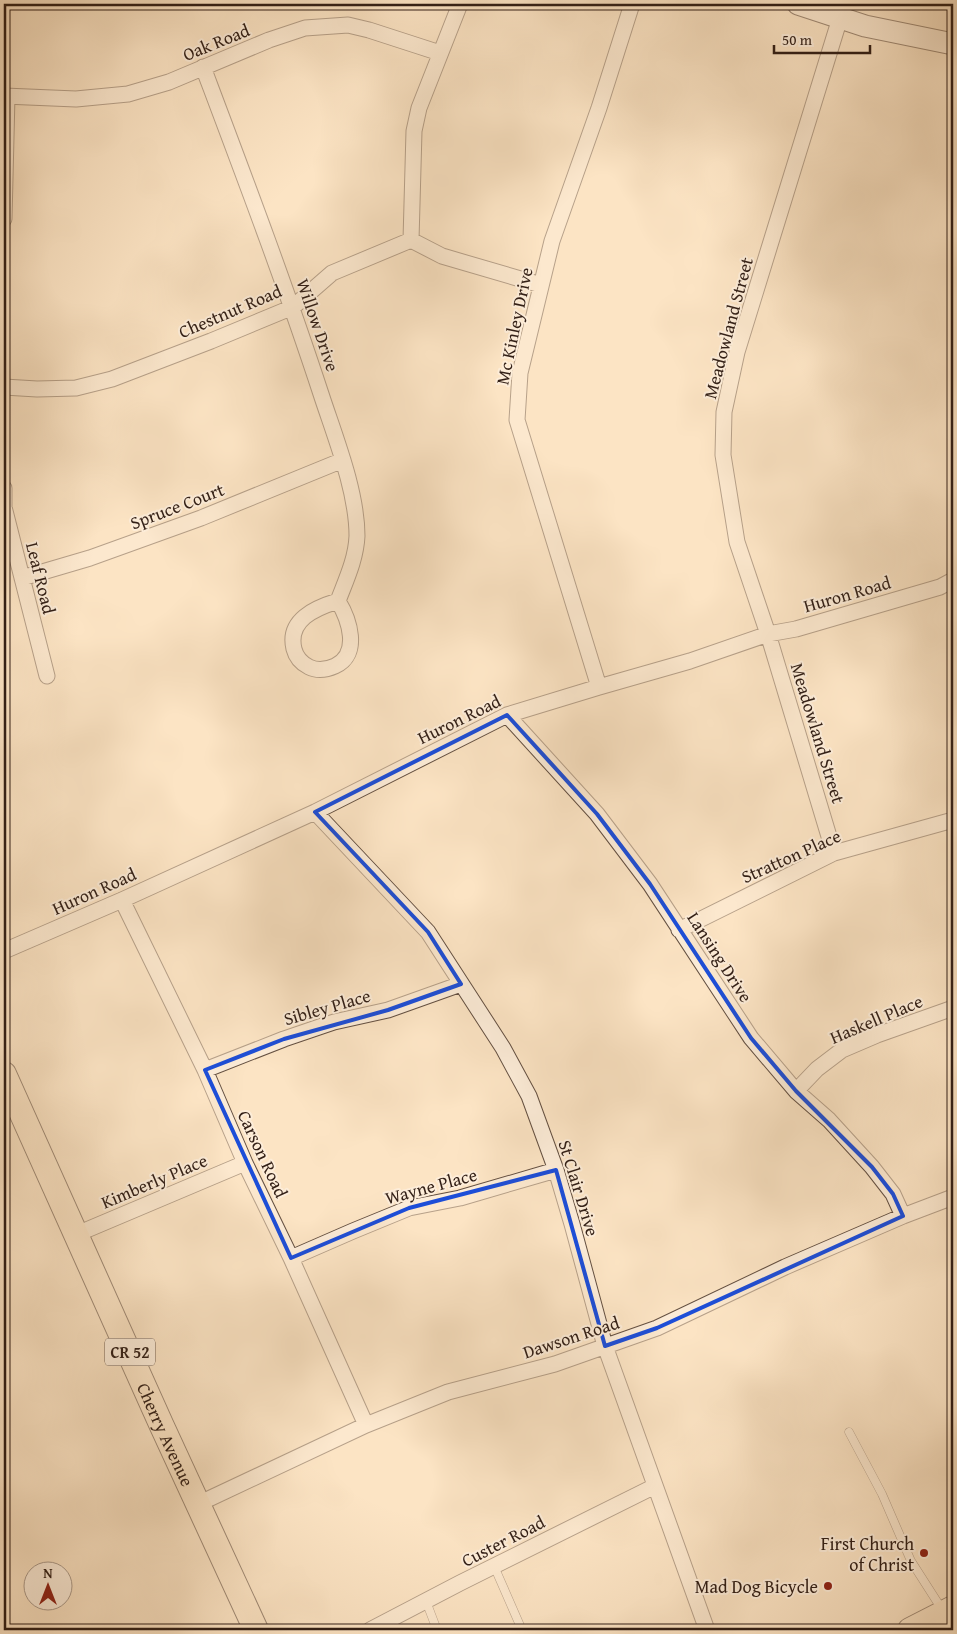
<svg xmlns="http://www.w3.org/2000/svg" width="957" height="1634" viewBox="0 0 957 1634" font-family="'Gentium Book Plus',serif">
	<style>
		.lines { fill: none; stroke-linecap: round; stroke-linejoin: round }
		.lane-casing { stroke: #645042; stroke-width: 9 }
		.street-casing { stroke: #645042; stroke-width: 17 }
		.secondary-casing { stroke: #321f16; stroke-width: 23 }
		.primary-casing { stroke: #321f16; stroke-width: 26 }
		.lane { stroke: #fdedd9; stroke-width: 8 }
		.street { stroke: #fdedd9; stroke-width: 15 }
		.secondary { stroke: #fdedd9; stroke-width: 21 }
		.primary { stroke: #fce4c4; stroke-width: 24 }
		.marked { fill: none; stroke: #1d4ed8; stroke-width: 4; stroke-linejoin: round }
		.poi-dot { fill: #8f2418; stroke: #fdedd9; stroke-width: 2 }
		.labels { text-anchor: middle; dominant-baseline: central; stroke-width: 4; stroke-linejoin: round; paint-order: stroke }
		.shield { fill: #fdedd9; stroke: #6f5d50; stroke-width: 1 }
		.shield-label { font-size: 16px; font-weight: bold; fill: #321f16 }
		.street-label { font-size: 18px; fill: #321f16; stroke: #fdedd9 }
		.poi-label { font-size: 18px; fill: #321f16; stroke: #fdedd9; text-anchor: end }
	</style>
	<rect width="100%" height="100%" fill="#fce4c4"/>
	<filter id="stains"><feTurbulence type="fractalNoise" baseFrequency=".004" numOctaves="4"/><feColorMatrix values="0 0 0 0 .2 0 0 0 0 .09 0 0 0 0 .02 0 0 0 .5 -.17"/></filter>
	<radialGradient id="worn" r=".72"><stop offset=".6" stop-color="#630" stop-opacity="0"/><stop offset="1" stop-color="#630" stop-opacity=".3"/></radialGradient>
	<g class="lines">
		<g class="lane-casing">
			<path id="lane" d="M4 802 5 801
				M849 1432 882 1494 911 1561 943 1611
				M494 1566 522 1630
				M426 1601 437 1630"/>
		</g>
		<g class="street-casing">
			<path id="street" d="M203 67C244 176 285 284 321 394 335 437 357 491 357 536 356 559 346 580 338 601 315 608 287 620 294 649 296 657 301 663 309 667 317 671 326 670 335 666 361 654 349 619 338 601
				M4 96 76 99 128 94 169 82 269 40 305 28 348 25 369 30 440 53
				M4 219 7 96
				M411 240 414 131 419 108 460 4
				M4 387 37 389 76 388 112 379 211 341 293 307 332 273 411 240 442 256 541 285
				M4 488V507L47 676
				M22 578 90 558 201 518 343 460
				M599 687 517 420 520 373 552 241 599 108 632 4
				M507 715 597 814 650 884 751 1038 796 1091 829 1120 872 1167 893 1194 903 1216
				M315 812 428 932 503 1048 529 1096 556 1170 572 1224 605 1346 707 1630
				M834 853 768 634 737 542 723 455 724 412 737 352 840 18
				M122 900 205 1070 245 1163 291 1258 366 1425
				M679 930 834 853 953 820
				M4 951 122 900 315 812 507 715 599 687 690 661 768 634 796 629 940 587 953 580
				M205 1070 284 1039 334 1022 388 1010 461 984
				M796 1091 817 1069 842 1050 877 1035 953 1008
				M77 1234 245 1163
				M291 1258 353 1231 409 1208 460 1198 556 1170
				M198 1504 366 1425 448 1392 555 1364 657 1328 785 1267 903 1216 953 1197
				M370 1630 460 1583 655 1486"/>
		</g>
		<g class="secondary-casing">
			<path id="secondary" d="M798 4 865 26 953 44"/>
		</g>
		<g class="primary-casing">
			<g id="primary">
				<path id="s1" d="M4 1074 161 1424 256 1630"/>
				<path d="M910 1630 953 1608"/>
			</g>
		</g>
		<use href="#lane" class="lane"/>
		<use href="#street" class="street"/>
		<use href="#secondary" class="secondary"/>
		<use href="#primary" class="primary"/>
	</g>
	<path d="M0 0H957V1634H0ZM507 715 597 814 650 884 751 1038 796 1091 872 1167 893 1194 903 1216 657 1328 605 1346 556 1170 409 1208 291 1258 205 1070 284 1039 388 1010 461 984 428 932 315 812Z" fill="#fce4c4" fill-opacity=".55" fill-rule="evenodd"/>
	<path class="marked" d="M507 715 597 814 650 884 751 1038 796 1091 872 1167 893 1194 903 1216 657 1328 605 1346 556 1170 409 1208 291 1258 205 1070 284 1039 388 1010 461 984 428 932 315 812Z"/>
	<g class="poi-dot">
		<circle cx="924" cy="1553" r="5"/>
		<circle cx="828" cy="1586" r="5"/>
	</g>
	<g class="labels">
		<rect class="shield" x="105" y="1338.5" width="50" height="27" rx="4"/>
		<g class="shield-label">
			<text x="130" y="1352">CR 52</text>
		</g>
		<g class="street-label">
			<text transform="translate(216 42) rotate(-22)">Oak Road</text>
			<text transform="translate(230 311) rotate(-23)">Chestnut Road</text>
			<text transform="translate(318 325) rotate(71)">Willow Drive</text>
			<text transform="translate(514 326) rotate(-78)">Mc Kinley Drive</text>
			<text transform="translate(728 328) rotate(-75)">Meadowland Street</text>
			<text transform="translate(177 506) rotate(-21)">Spruce Court</text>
			<text transform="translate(41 578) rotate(76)">Leaf Road</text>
			<text transform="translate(847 594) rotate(-16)">Huron Road</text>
			<text transform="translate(459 719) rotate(-26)">Huron Road</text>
			<text transform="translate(818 733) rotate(73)">Meadowland Street</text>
			<text transform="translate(791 856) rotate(-24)">Stratton Place</text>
			<text transform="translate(94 891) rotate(-24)">Huron Road</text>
			<text transform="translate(720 957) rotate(57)">Lansing Drive</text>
			<text transform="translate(327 1007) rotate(-16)">Sibley Place</text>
			<text transform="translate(876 1019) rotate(-23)">Haskell Place</text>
			<text transform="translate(263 1154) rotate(65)">Carson Road</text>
			<text transform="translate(154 1181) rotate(-23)">Kimberly Place</text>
			<text transform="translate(431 1186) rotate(-15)">Wayne Place</text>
			<text transform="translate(579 1188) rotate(73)">St Clair Drive</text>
			<text transform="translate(571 1337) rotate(-18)">Dawson Road</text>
			<text stroke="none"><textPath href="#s1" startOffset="395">Cherry Avenue</textPath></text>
			<text transform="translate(503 1541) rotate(-27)">Custer Road</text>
		</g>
		<g class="poi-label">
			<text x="914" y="1543">First Church<tspan x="914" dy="21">of Christ</tspan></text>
			<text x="818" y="1586">Mad Dog Bicycle</text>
		</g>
	</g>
	<rect width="957" height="1634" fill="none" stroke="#fce4c4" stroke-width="20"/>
	<rect x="5" y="5" width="947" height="1624" fill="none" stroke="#321f16" stroke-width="2.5"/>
	<rect x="10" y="10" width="937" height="1614" fill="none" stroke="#321f16"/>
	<g transform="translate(48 1586)"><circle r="24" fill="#fdedd9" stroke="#ac9b8b"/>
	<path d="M0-4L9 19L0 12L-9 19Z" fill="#8f2418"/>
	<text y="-8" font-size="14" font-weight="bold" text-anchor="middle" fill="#321f16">N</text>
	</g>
	<path d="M774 45v8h96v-8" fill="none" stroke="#321f16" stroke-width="2.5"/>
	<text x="782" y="45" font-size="15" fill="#321f16" stroke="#fdedd9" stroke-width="4" paint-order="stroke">50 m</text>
	<rect width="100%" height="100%" filter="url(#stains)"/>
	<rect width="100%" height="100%" fill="url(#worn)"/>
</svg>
